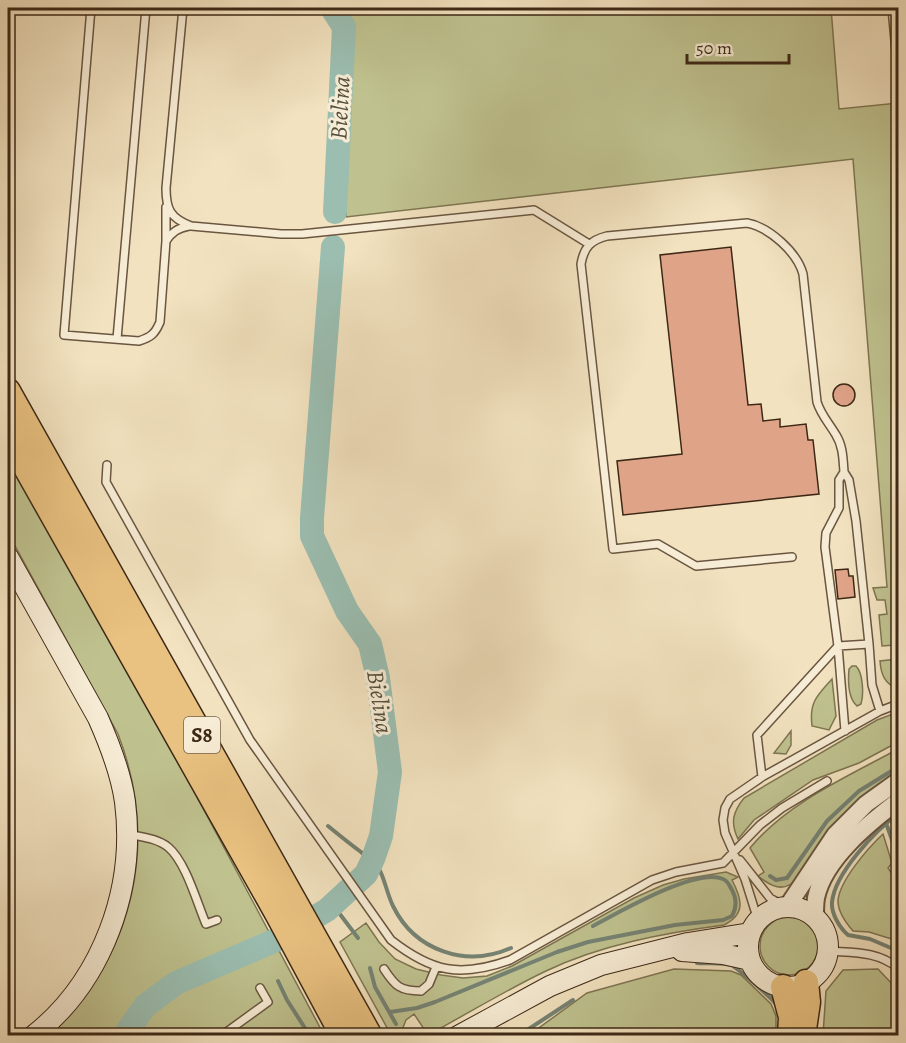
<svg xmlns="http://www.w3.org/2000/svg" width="906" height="1043" viewBox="0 0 906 1043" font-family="Alegreya,serif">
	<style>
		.green { fill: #bfc28f; stroke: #7e7552; stroke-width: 1.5 }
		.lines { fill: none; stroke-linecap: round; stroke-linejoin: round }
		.stream { stroke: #758273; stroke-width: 4 }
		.river { stroke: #9bbeb1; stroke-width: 24 }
		.building { fill: #dfa388; stroke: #3d2816; stroke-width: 1.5 }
		.service-casing { stroke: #6a5640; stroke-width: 10 }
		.tertiary-casing { stroke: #6a5640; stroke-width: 20 }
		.secondary-casing { stroke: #3d2816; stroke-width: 22 }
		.motorway-casing { stroke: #3d2816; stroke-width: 27 }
		.service { stroke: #f7ecd5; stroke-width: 7 }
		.tertiary { stroke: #f7ecd5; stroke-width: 16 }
		.secondary { stroke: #f7ecd5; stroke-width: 20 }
		.motorway { stroke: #e9c180; stroke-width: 24 }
		.labels { text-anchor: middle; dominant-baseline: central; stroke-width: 6; stroke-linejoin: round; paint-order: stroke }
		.shield { fill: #f7ecd5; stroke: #75634f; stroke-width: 1.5 }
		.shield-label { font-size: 21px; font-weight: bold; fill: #3d2816 }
		.water-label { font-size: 24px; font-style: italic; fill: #544e3d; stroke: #f7ecd5 }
	</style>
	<rect width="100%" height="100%" fill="#f2e2bf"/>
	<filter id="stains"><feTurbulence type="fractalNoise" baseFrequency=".00333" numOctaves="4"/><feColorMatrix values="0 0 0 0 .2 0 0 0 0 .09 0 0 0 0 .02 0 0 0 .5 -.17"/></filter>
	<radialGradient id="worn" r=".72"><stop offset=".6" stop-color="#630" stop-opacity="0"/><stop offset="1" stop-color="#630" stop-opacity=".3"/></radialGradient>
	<path class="green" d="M338 8H831L839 109 898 103V634L894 635 895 645 882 646 879 615 887 614 885 600H877L873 588 887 587 853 159 346 217 347 22Z
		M8 461 164 735 324 1035H50C134 955 160 843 118 734L8 533Z
		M897 659 898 689C885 684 881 675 880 661Z
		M852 666H856C863 673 864 694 861 704L857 706C848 698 848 680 849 669Z
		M832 679 836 716 829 730 812 726C809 702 817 696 832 679Z
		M898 712V742L859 763 813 780 754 820 738 839C730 822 733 812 744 798L877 720Z
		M791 731V745L786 754 774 753Z
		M898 749V773C868 793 848 807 825 835 816 847 801 877 791 884 779 892 767 883 758 876L764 872 750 848C788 802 847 777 898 749Z
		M883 834 892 863 888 868 898 883V941L869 932 853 931C846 923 838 912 838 901 839 881 869 847 883 834Z
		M726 872 738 877 732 880C742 899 746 914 724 925 664 933 600 945 546 971 506 990 467 1014 428 1035L414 1014 406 1020 400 1035H391L340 942 366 923 379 942 395 959 416 969 441 975 463 978 487 976 512 966 634 898 663 885 684 879Z
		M760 946a29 29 0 1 1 58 0a29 29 0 1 1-58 0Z
		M674 969 731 971 741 975 771 1004 776 1016V1035H529L587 993Z
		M878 969 896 988 898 997V1035H823L826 991 843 970Z"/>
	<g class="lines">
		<path class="stream" d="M898 814C875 831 835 873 832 902 831 914 840 928 848 935L870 939 898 951
			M886 823 896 851
			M328 826C339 835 350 844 361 852 364 855 370 857 373 860 384 872 386 892 393 906 415 951 466 968 511 948
			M770 876 776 880 787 878 827 821 859 791 898 767
			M333 905 358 938
			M697 963C708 964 721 962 731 965 736 967 773 999 777 1005
			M370 968 375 987 396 1024
			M278 981 287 1000 310 1036
			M390 1012 417 1008 435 1002 557 952 588 942 675 925 723 920 732 916C737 907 737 899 732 890 729 885 728 881 723 879 696 867 618 913 593 926
			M518 1036 573 1000"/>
		<path class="river" d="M332 8 344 27 335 212
			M124 1036 145 1006 176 983 274 941 327 910 366 874 373 859 381 836 390 772 378 678 370 644 347 611 312 536V518L333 247"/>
	</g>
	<path class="building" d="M731 247 748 405 761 404 763 421 780 419V427L806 424 808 440H813L819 494 623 515 617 461 682 454 660 255Z
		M833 395a11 11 0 1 1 22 0a11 11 0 1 1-22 0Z
		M848 569 849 576H853L855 597 838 599 835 570Z"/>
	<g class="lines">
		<g class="service-casing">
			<path id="service" d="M91 8 64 335 139 341C151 337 155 334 160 322L166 241C172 232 178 228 189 226
				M183 8 166 188C166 209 170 218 191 226L281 234H302L534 210 589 244
				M892 8 896 51H898
				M896 51 898 62
				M166 241V207
				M117 339 146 8
				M107 465 106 482 250 740 391 940C432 972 460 978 510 960L652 880 676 872 723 863 760 825 782 808 827 781
				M792 557 696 566 658 544 613 549 581 264C584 247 591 240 607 236L747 223C769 227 797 252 803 274L817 402C821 415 829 423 836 435 843 446 843 459 844 472
				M845 731 838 646 825 547 826 533 839 508V480L844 472 849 480 856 521 869 644
				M762 777 757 735 838 646 869 644 872 685 880 711
				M128 834C141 837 157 838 168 847 186 862 197 903 206 924L217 920
				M740 860 770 898 786 907
				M755 924 756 914 745 879 725 833 723 820 725 808 730 799 762 777 880 711 898 704
				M828 951C854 953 877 951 898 968
				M384 969C395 986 400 991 421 991L429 984 436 967
				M221 1036 268 1002 260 988"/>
		</g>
		<g class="tertiary-casing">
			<path id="tertiary" d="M787 907 835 835 866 804 898 781
				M815 917C815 910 815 904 816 898 824 859 869 823 898 801"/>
		</g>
		<g class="secondary-casing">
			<path id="secondary" d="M8 557 98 718C110 745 121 773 125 802 136 888 103 981 33 1036
				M748 947a40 40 0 1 1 80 0a40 40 0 1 1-80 0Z
				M682 951 723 954 750 960
				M458 1036 550 986 601 965 688 943 750 933"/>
		</g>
		<g class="motorway-casing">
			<path id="motorway" d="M8 391 370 1036
				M8 436 278 915 343 1036
				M783 987 791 1017 790 1036
				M803 1036 808 1002 806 982"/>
		</g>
		<use href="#service" class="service"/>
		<use href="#tertiary" class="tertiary"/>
		<use href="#secondary" class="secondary"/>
		<use href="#motorway" class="motorway"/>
	</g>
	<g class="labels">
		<rect class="shield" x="184" y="717" width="36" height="36" rx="4.5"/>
		<g class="shield-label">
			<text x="202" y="735">S8</text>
		</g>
		<g class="water-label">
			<text transform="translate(340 108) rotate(-87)">Bielina</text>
			<text transform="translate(380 702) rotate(81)">Bielina</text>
		</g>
	</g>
	<rect width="906" height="1043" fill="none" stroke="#f2e2bf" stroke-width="30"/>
	<rect x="9" y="9" width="888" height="1025" fill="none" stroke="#3d2816" stroke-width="3"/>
	<rect x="15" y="15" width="876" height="1013" fill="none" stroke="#3d2816" stroke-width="1.5"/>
	<path d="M687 54v9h102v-9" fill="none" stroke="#3d2816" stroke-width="3"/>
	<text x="696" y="54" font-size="18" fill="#3d2816" stroke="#f7ecd5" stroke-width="4.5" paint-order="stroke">50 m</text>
	<rect width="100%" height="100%" filter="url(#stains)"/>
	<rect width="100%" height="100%" fill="url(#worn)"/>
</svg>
